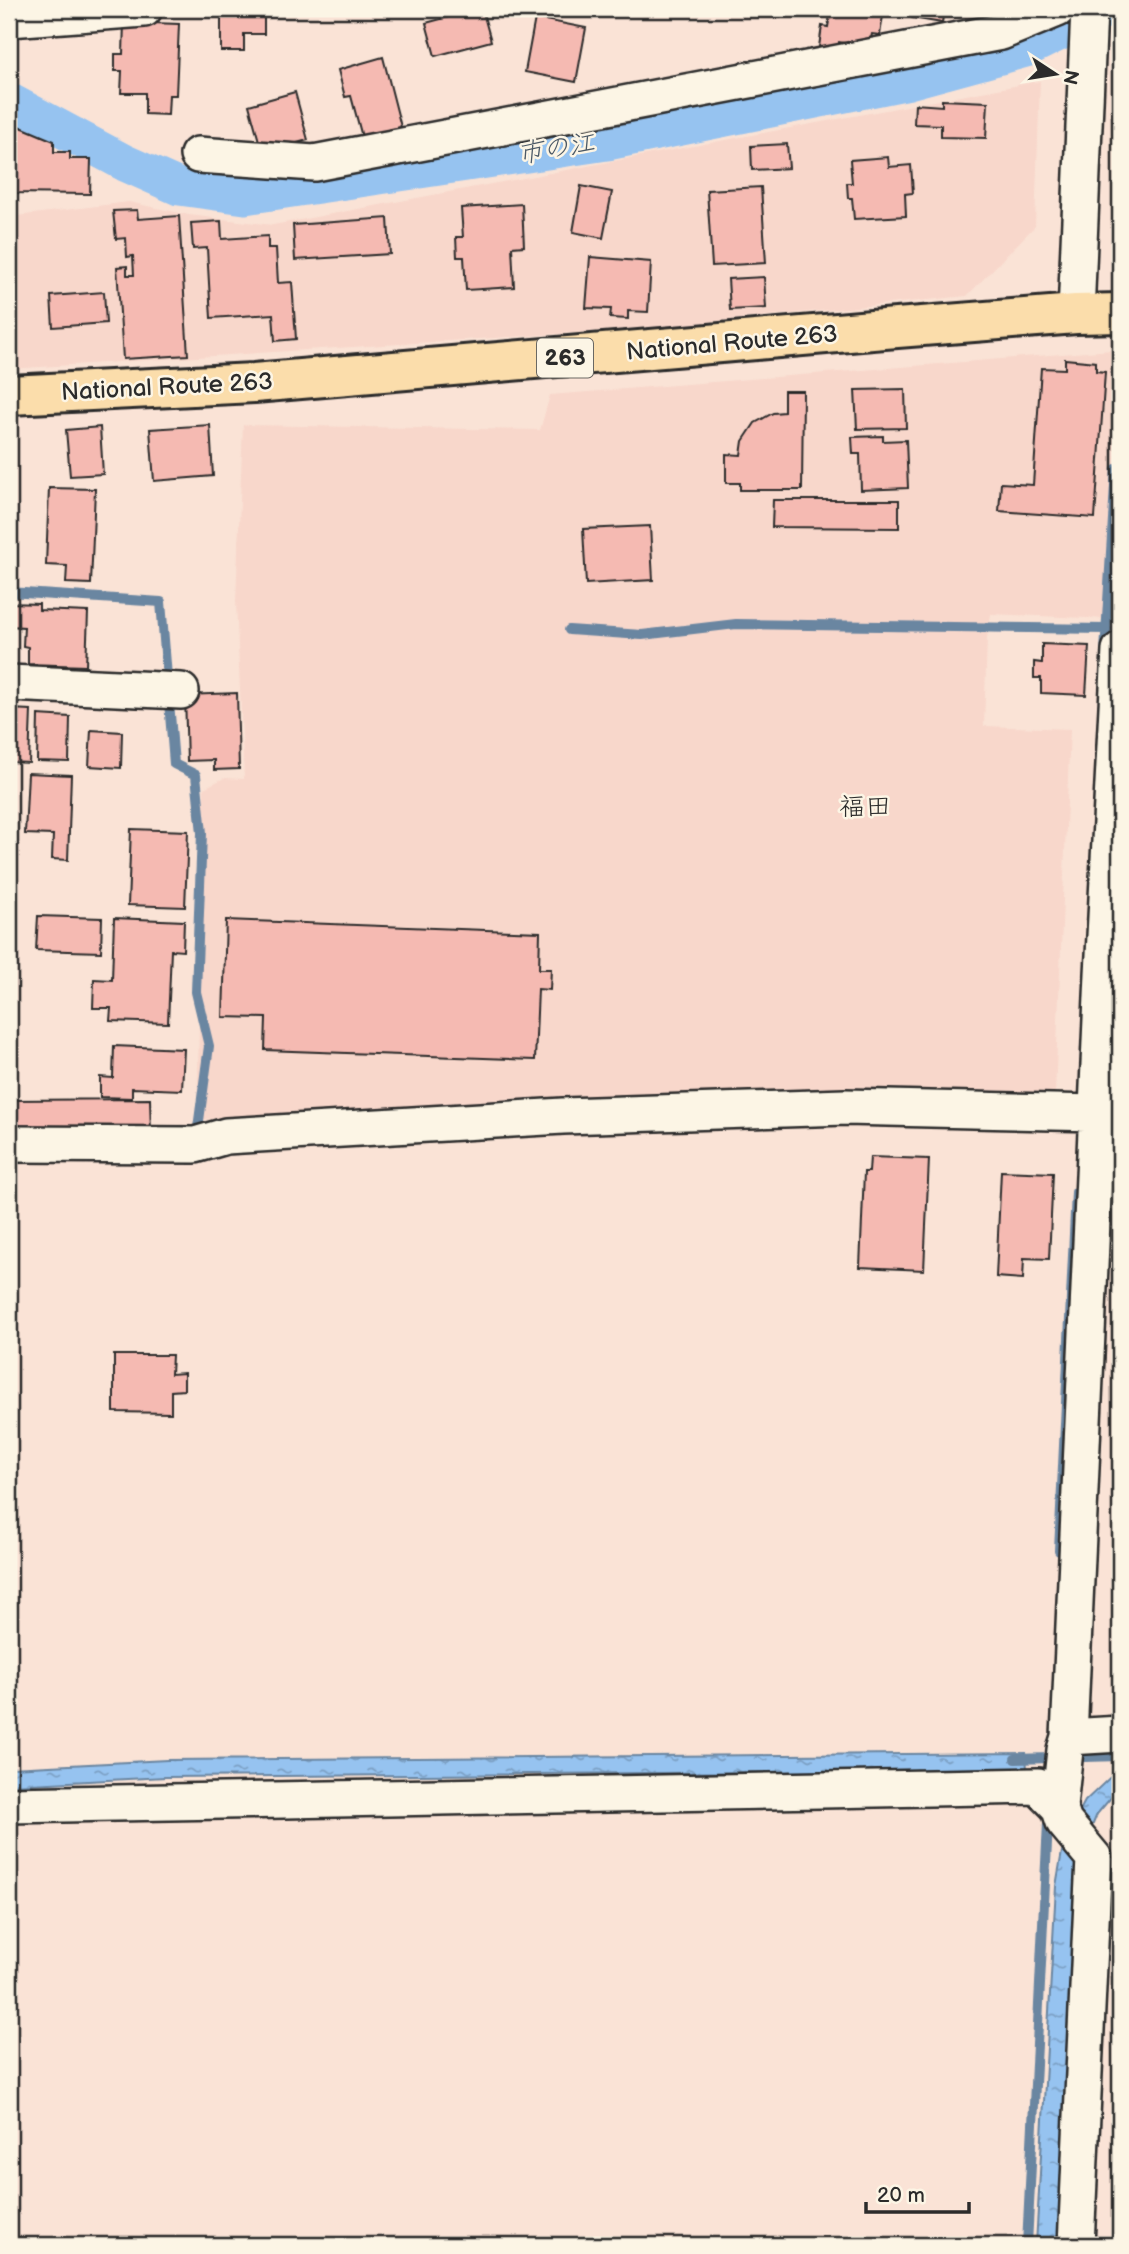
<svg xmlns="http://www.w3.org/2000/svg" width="1129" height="2254" viewBox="0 0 1129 2254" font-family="'Balsamiq Sans','Klee One',sans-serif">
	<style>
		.built { fill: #f8d7cb }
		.water { fill: url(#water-ripples); stroke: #6b86a1; stroke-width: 2 }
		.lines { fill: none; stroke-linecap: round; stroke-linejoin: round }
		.stream { stroke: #6b86a1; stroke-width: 10 }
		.canal { stroke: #96c3f0; stroke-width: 37 }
		.building { fill: #f5bab2; stroke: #2b2b2b; stroke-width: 2 }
		.minor-casing { stroke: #2b2b2b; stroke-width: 40 }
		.highway-casing { stroke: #2b2b2b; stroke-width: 44 }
		.minor { stroke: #fcf5e5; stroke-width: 35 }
		.highway { stroke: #fbddab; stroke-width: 38 }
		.labels { text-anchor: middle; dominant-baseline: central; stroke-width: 5; stroke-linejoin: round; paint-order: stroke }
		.shield { fill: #fcf5e5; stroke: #6a6863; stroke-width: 2 }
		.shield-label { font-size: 23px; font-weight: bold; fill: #2b2b2b }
		.street-label { font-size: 24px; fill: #2b2b2b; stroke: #fcf5e5 }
		.water-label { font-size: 26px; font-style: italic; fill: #4b5966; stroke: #fcf5e5 }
		.neighbourhood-label { font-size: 26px; fill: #2b2b2b; stroke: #fcf5e5 }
	</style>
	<defs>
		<pattern id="water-ripples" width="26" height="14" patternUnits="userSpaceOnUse" patternTransform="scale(1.75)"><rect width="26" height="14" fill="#96c3f0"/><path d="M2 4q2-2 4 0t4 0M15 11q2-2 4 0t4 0" fill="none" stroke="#7b9fc3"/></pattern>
	</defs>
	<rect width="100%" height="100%" fill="#fae3d6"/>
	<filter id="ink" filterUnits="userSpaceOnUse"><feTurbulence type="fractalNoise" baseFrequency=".0143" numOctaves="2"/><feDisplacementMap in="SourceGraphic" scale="14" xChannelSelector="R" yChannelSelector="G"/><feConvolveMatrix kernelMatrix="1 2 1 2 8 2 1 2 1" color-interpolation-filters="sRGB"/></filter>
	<g filter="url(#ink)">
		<path class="built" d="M1040 81 1035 226 967 296 651 328 9 369V217L129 202 189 215 273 225Z
			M1112 350 1115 475 1111 619 991 614 987 638 984 726 1070 729 1055 1094 842 1091 197 1120 204 788 224 778 244 779 236 601 243 425 540 430 550 395Z"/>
		<path class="water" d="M1026 1753 1027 1770 166 1777 12 1785 11 1768 167 1760Z
			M1120 1768V1787L1097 1814 1082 1851 1059 2245H1036L1056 1886 1064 1840 1085 1801Z"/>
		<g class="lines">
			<path class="stream" d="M9 592 161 602 174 764 196 775 202 833 196 992 209 1046 198 1128 206 1134
				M569 630 642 635 736 624 1107 629
				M1105 652 1116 469
				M1059 1551 1076 1192
				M1015 1759 1120 1756
				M1027 2245 1048 1823"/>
			<path class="canal" d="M9 101 125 163 179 187 245 196 607 142 909 81 1026 49 1107 9"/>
		</g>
		<path class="building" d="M478 9H482L491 41 435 56 426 23Z
			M742 9H787L786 17 741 13Z
			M831 9H884L880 35 872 34 869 46 839 42 838 50 819 47 822 26 828 27Z
			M913 9H944L942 23 912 18Z
			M221 13H264V34H244V51H221Z
			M535 18 586 28 576 82 525 72Z
			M124 22 179 24 176 95H169L168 115 145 114V93H121L122 71H115V54H123Z
			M383 57 401 127 362 137 351 96 345 97 338 70Z
			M295 92 308 140 262 152 249 105Z
			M942 100 988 102 986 138 941 137V125L914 124 915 104 942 106Z
			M9 122 54 141V152H70V159H91L90 194 9 193Z
			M787 144 789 168 752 170 751 146Z
			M888 157 889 167 911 165 913 193 905 194 906 216 854 219 852 198H848L847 183H852L850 160Z
			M581 186 612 192 603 238 573 232Z
			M761 187 766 263 712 266 707 190Z
			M522 204 524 246 512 247 514 287 466 290 464 257H457L456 237H463L461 208Z
			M137 210 138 219 179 216 188 355 123 359 117 267 127 266V275H134L133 256 127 257 126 238 116 239 113 211Z
			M388 218 390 254 295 260 293 225Z
			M221 221 222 239 268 236V248H276L278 283 292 282 296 339 275 341 273 314 211 318 207 248 193 249 191 223Z
			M590 257 651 262 648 312 628 311V319L610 318 611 309 586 308Z
			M764 277 766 308 730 310 728 279Z
			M104 292 106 323 53 327 51 296Z
			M1065 359 1096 362V371L1105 372 1095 518 999 511 1001 483 1033 485 1041 368 1065 369Z
			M905 389 906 428 857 429 855 390Z
			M784 391H803L802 490H740V483H726V454L741 455 743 441 755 423 773 413 784 412Z
			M210 425 213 476 154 481 150 429Z
			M100 427 103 474 70 476 66 430Z
			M883 436V441L906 440 908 488 861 490 860 454H853L852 437Z
			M49 488 95 489 91 584 66 583 67 566 46 565Z
			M773 500H899V528L772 527Z
			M650 526 653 580 586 584 583 529Z
			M9 603 39 604V610L88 612 86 666 28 664V647L23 646 24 627 9 626Z
			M1042 644 1089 646 1086 695 1041 693V678H1034V662L1042 663Z
			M237 693 239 769 214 770V760L187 761 185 695Z
			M9 709 31 710 29 763 9 762Z
			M38 715 70 717 69 762 37 761Z
			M91 730 122 732 121 768 89 766Z
			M28 773 71 775 68 860 52 859 53 835 25 834Z
			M131 829 188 831 185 907 128 905Z
			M38 916 102 918 101 952 36 950Z
			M114 918 184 921 183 951 171 950 168 1023 110 1021 111 1008H93L94 979 112 980Z
			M226 920 540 932 539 969H551L550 990 538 989 535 1060 265 1050 266 1018 223 1017Z
			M114 1046 184 1049 182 1090 132 1088V1098L100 1097V1077L113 1078Z
			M1116 1086H1120V1125H1116Z
			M150 1099 151 1133H9V1100Z
			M870 1157 929 1159 924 1270 860 1267 864 1172H869Z
			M1001 1171 1053 1173 1049 1259 1024 1258 1023 1279 996 1277Z
			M114 1355H172L171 1374 184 1373V1390L171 1391V1413L114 1412Z"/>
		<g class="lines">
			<g class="minor-casing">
				<path id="minor" d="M9 19 144 9
					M198 155 314 163 1001 32 1057 9
					M1076 314 1089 9
					M9 683 181 691
					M9 1144 195 1145 226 1136 563 1116 845 1107 1097 1113
					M1069 1737 1120 1734
					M9 1805 1038 1786 1059 1807 1064 1822 1094 1858 1076 2245
					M1059 1807 1065 1750 1069 1737 1103 974 1120 650"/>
			</g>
			<g class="highway-casing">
				<path id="highway" d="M9 395 254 383 884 329 1076 314 1120 313"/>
			</g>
			<use href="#minor" class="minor"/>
			<use href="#highway" class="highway"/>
		</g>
	</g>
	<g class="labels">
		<rect class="shield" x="537" y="338.5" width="56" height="39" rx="5"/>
		<g class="shield-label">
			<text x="565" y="358">263</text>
		</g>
		<g class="street-label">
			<text transform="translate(732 343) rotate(-5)">National Route 263</text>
			<text transform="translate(167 387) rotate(-3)">National Route 263</text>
		</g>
		<g class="water-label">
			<text transform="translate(556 149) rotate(-9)">市の江</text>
		</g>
		<g class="neighbourhood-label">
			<text x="865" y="807">福田</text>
		</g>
	</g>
	<rect width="1129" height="2254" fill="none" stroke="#fcf5e5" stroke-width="35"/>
	<rect x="18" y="18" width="1094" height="2219" fill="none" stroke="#2b2b2b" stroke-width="2.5" filter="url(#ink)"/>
	<g transform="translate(1055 74) rotate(102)" stroke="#fcf5e5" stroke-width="5" paint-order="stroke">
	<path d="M0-5L12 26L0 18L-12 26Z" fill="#2b2b2b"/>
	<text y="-10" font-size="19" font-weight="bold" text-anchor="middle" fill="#2b2b2b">N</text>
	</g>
	<path d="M866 2202v10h103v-10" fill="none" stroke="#2b2b2b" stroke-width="3.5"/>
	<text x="877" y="2202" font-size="21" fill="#2b2b2b" stroke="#fcf5e5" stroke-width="5" paint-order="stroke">20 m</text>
</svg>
